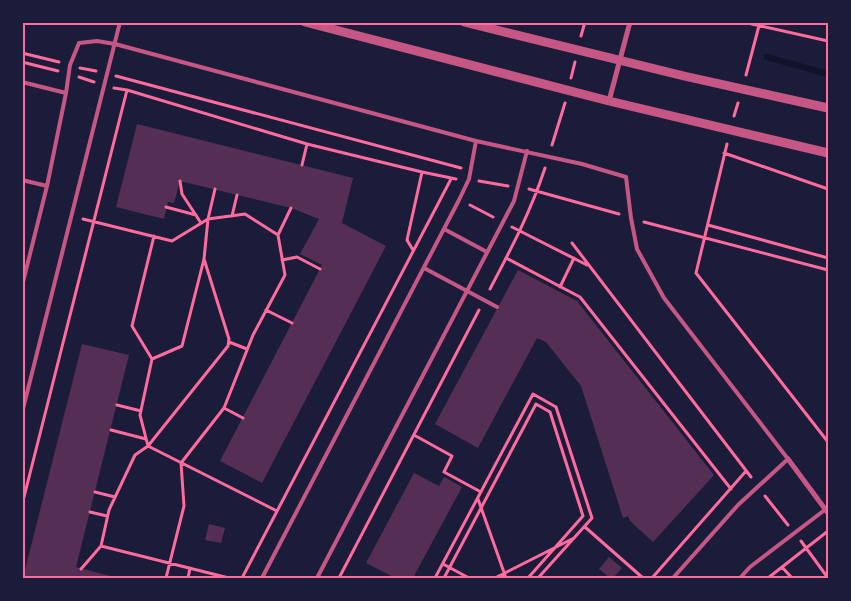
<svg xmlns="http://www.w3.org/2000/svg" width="851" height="601" viewBox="0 0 851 601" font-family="Georgia,serif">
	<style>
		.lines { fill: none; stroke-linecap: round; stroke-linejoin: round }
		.stream { stroke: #12122b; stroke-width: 6 }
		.building { fill: #542f53 }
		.path { stroke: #ff6b9d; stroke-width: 3 }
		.service { stroke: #c65784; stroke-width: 4 }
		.minor { stroke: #c65784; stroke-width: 5 }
		.tertiary { stroke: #c65784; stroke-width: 9 }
		.neatline { fill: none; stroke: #ff6b9d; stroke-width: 2 }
	</style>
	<rect width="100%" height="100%" fill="#1b1b3a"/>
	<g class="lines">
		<path class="stream" d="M767 57 828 74"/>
	</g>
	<path class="building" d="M137 124 353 178 342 223 386 246 262 483 220 461 322 265 300 254 319 219 291 208 180 181 174 203 168 202 164 219 116 207Z
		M518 270 577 301 714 475 653 542 630 521 628 516 623 518 581 386 546 342 537 338 478 448 435 424Z
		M82 344 129 355 76 567 118 578H23Z
		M414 473 439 486 444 477 462 487 413 578H395L366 563Z
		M209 524 225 528 221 543 205 540Z
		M609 557 622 568 613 578H610L599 569Z"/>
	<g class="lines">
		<path class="path" d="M743 22 828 41
			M826 22 828 23
			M581 36 585 22
			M22 53 59 62
			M22 62 58 71
			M80 68 96 71
			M746 75 760 22
			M116 76 461 168
			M79 77 94 82
			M571 78 575 62
			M114 88 127 90 307 144 422 172 456 179
			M734 116 738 103
			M727 144 696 273 828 442
			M552 145 565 103
			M724 153 828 189
			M302 165 307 144
			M180 181 182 194 201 223
			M479 181 508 186
			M529 189 619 214
			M470 205 493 217
			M166 207 196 215
			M232 216 237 195
			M83 219 172 241 208 219 245 214 278 235 285 275 253 335 224 408 181 463 184 506 166 578
			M644 222 828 270
			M708 225 828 258
			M512 227 587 265
			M278 235 291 208
			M154 236 132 326 152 359 182 346 204 259 208 219 215 189
			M572 243 751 477
			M413 250 407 240 422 172
			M506 258 580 297 731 489
			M282 260 297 257 320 269
			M560 287 574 258
			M490 289C511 249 531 211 545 168
			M266 310 292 323
			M229 342 247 349
			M152 359 140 415 148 446 277 511
			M117 405 141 411
			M224 408 243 418
			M111 430 146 439
			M414 435 452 456 444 472 481 492
			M95 492 115 497
			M765 496 788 525
			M478 499 506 578
			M22 505 127 90
			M90 512 107 516
			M585 527 643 578
			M801 541 828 578
			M101 546 229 578
			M443 564 469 578
			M782 567 792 578
			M81 569 101 546 109 510 135 455 148 446 228 346 229 339 204 259
			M188 578 190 568
			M242 578 451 179
			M339 578 479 310
			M435 578 533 394 556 407 592 518 538 578
			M444 578 536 404 550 412 583 516 528 578
			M495 578 572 539
			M652 578 746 471
			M768 578 828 531"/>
		<path class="service" d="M22 82 66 93 47 186 22 286
			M66 93 70 65 79 43 97 41 115 44 476 141 582 164 626 177 631 218 637 249 664 298 788 459 738 505 673 578
			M22 180 47 186
			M444 229 487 252
			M424 268 497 307
			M22 413 120 22
			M262 578 459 200 469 179 476 141
			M317 578 514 201 527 151
			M740 578 750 567 826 509"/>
		<path class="minor" d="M609 101 630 22
			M788 459 828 513"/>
		<path class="tertiary" d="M305 22 609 101 828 153
			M464 22 684 76 828 108"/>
	</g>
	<rect width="851" height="601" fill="none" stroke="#1b1b3a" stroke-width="48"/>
	<rect x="24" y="24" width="803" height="553" class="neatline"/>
</svg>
